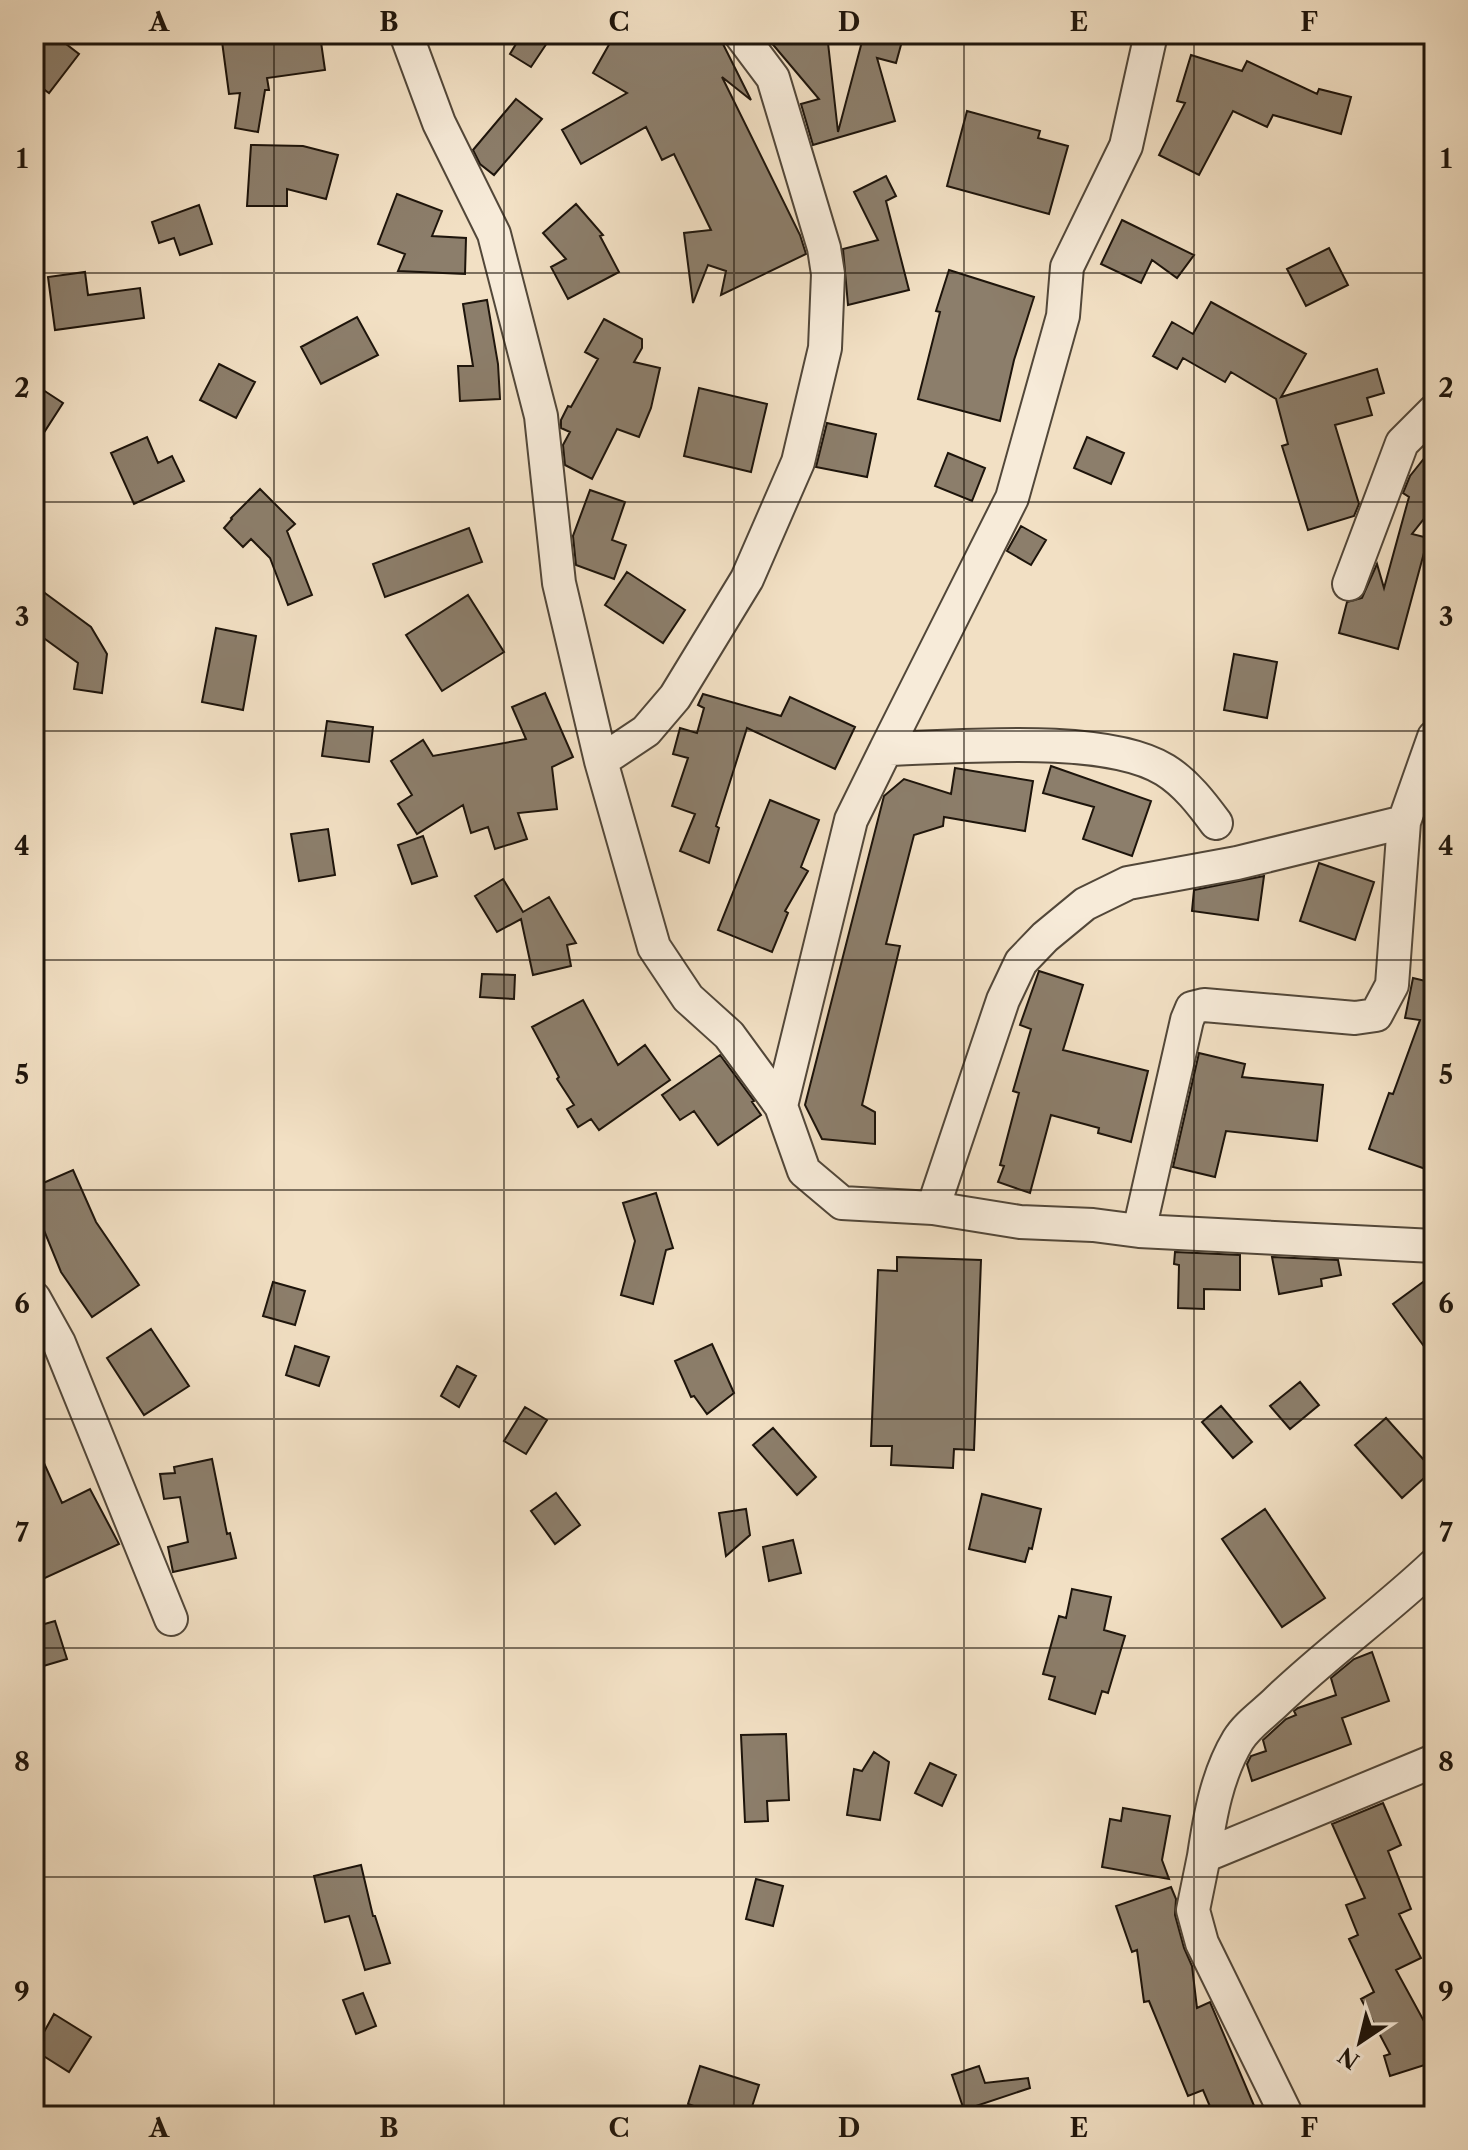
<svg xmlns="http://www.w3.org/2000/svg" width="1468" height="2150" viewBox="0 0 1468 2150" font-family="'Libre Caslon Text',serif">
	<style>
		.building { fill: #8c7e6b; stroke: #1d140b; stroke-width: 2 }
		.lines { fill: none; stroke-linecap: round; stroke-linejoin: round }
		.minor-casing { stroke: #524739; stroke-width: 36 }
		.minor { stroke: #f7ebd9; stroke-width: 32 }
		.grid { fill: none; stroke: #1d140b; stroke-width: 2; stroke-opacity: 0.55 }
		.neatline { fill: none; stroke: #1d140b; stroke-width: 3 }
		.grid-label { font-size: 26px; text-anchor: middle; font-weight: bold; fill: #1d140b }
	</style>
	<rect width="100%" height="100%" fill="#f2e0c4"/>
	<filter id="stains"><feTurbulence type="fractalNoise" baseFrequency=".0025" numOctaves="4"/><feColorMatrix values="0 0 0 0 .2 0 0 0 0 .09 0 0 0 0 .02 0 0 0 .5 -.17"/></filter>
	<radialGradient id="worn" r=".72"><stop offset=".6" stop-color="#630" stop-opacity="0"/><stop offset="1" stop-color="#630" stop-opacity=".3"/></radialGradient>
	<path class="building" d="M40 34H53L79 54 49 93 34 82V42Z
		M221 34H258L259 43 320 35 325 70 267 78 269 90H265L258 132 235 128 240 93 229 94Z
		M522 34H553L531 67 510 54Z
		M615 34H718L751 100 722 77 800 235 806 254 721 295 726 271 708 265 693 303 684 233 711 230 674 154 662 160 646 127 581 164 562 130 627 93 593 73Z
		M764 34H827L838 132 864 34H904L896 63 877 58 895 121 813 145 801 104 819 99Z
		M1191 55 1242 71 1247 61 1317 94 1319 89 1351 97 1341 134 1273 115 1267 127 1233 111 1199 175 1159 155 1185 103 1177 101Z
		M516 99 542 119 494 175 480 164 473 150Z
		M967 111 1040 131 1038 138 1068 146 1049 214 947 186Z
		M251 145 303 146 338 155 326 199 287 189V206H247Z
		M886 176 896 196 886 201 909 290 848 305 843 249 878 240 854 192Z
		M397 194 442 211 432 236 466 238 465 274 398 271 405 254 378 244Z
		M576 204 603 235 600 236 619 272 568 299 551 267 566 259 543 233Z
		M199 205 212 244 180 255 174 238 159 243 152 222Z
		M1122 220 1194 255 1177 278 1152 260 1141 283 1101 264Z
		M1329 248 1348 285 1306 306 1287 269Z
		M949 270 1034 297 1014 360 1000 421 918 399 940 312 936 311Z
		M85 272 88 295 140 288 144 318 55 330 48 277Z
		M487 300 498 364 500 399 460 401 458 366H473L463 304Z
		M1211 302 1306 354 1281 397 1377 369 1384 393 1367 398 1372 415 1335 425 1359 504 1354 516 1308 530 1282 446 1288 444 1276 399 1231 372 1225 382 1183 358 1177 369 1153 356 1172 322 1193 334Z
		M357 317 378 355 321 384 301 347Z
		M604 319 642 339V348L634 362 660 368 651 408 639 437 617 429 592 479 565 465 563 445 570 432 561 428V420L568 406 571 407 598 359 585 352Z
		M219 364 255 382 236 418 200 400Z
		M34 384 63 403 34 448Z
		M699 388 767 404 751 472 684 456Z
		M827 423 876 434 867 477 816 467Z
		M147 437 158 463 172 456 184 481 134 504 111 453Z
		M1087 437 1124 453 1111 484 1074 468Z
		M1434 446V506L1412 534 1428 538 1398 649 1339 633 1347 602 1362 598 1377 564 1384 588 1409 497 1403 493 1410 476Z
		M948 453 985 468 972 501 935 486Z
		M260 489 295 524 287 531 312 595 288 605 270 558 251 539 243 547 224 528 232 519 231 518Z
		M590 490 625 502 612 540 626 545 614 579 576 565 573 536Z
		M1021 526 1046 540 1031 565 1007 551Z
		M469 528 482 562 385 597 373 564Z
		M627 572 685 610 663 643 605 605Z
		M34 585 91 627 107 654 102 693 74 689 78 663 34 631Z
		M468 595 504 652 442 691 406 635Z
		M216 628 256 636 243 710 202 702Z
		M1234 654 1277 662 1267 718 1224 710Z
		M545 693 573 757 552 767 557 809 518 813 527 839 495 849 488 827 471 833 463 805 417 834 398 804 412 795 391 761 423 740 433 756 526 739 512 707Z
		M703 694 781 716 790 697 855 727 835 769 747 728 716 826 719 828 709 863 680 851 695 814 672 806 688 758 673 754 680 728 697 733 704 708 698 705Z
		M327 721 373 727 369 762 322 756Z
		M1051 766 1151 801 1132 856 1083 839 1094 807 1043 793Z
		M955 768 1033 781 1025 831 944 817 943 826 914 835 886 944 900 946 862 1105 875 1112V1144L822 1139 805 1105 884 796 904 779 951 794Z
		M770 800 819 820 801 867 808 871 785 911 788 913 772 952 718 930Z
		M328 829 335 875 299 881 291 834Z
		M423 836 437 876 412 884 398 845Z
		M1319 863 1374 882 1355 940 1300 921Z
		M1264 876 1258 920 1192 911 1194 890Z
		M503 879 523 912 549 897 576 943 567 945 571 966 533 975 521 919 497 932 475 896Z
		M1039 971 1083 985 1063 1050 1148 1071 1131 1142 1098 1133 1099 1128 1051 1115 1030 1193 998 1182 1004 1166 1000 1165 1019 1093 1013 1091 1031 1029 1020 1025Z
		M482 974 515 975 514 999 480 997Z
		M1413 978 1434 983V1091L1426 1114 1434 1117V1172L1369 1149 1389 1093 1393 1094 1420 1020 1405 1018Z
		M583 1000 618 1065 645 1045 670 1080 599 1130 591 1119 578 1127 567 1109 574 1105 557 1079 559 1077 532 1027Z
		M1199 1053 1245 1064 1242 1077 1323 1085 1317 1141 1226 1131 1215 1177 1173 1167Z
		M720 1055 754 1101 752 1102 761 1115 718 1145 694 1111 680 1120 662 1095Z
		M73 1170 96 1222 139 1285 92 1317 61 1272 34 1206V1187Z
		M656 1193 673 1248 666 1250 653 1304 621 1295 635 1241 623 1203Z
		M1175 1252 1240 1255V1290L1204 1289V1309L1178 1308 1179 1265 1174 1264Z
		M897 1257 981 1260 974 1450 954 1449 953 1468 891 1465 892 1446H871L878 1270 897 1271Z
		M1272 1257 1338 1260 1341 1275 1321 1279 1322 1286 1279 1294Z
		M1434 1274V1360L1393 1304Z
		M273 1282 305 1291 295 1325 263 1316Z
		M151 1329 189 1386 144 1415 107 1358Z
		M712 1344 734 1393 707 1414 694 1396 691 1397 675 1361Z
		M295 1346 329 1357 319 1386 286 1375Z
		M457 1366 476 1376 459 1407 441 1396Z
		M1300 1382 1319 1405 1290 1429 1270 1406Z
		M1221 1406 1252 1442 1233 1458 1202 1422Z
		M525 1407 547 1420 526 1454 504 1441Z
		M1386 1418 1433 1470 1402 1498 1355 1445Z
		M773 1428 816 1477 797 1495 753 1445Z
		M34 1441 62 1503 90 1489 119 1544 34 1583Z
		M212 1459 227 1534 230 1533 236 1558 173 1572 168 1547 188 1542 180 1497 164 1499 160 1474 175 1473 174 1467Z
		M556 1493 580 1525 555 1544 531 1511Z
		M982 1494 1041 1509 1032 1549 1029 1548 1025 1562 969 1549Z
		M746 1509 750 1535 726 1556 719 1513Z
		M1265 1509 1325 1598 1282 1627 1222 1539Z
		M793 1540 801 1573 769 1581 763 1547Z
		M1072 1589 1111 1597 1104 1630 1125 1636 1108 1693 1102 1691 1095 1714 1049 1699 1055 1677 1043 1674 1059 1616 1066 1618Z
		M55 1621 67 1659 40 1667 34 1646V1627Z
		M1372 1652 1389 1701 1342 1718 1351 1744 1252 1781 1247 1764 1251 1756 1266 1751 1263 1740 1286 1719 1296 1715 1294 1711 1298 1708 1336 1695 1331 1678 1354 1659Z
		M786 1734 789 1800 767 1801 768 1821 745 1822 741 1735Z
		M874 1752 889 1762 880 1820 847 1815 854 1769 862 1771Z
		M930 1763 956 1775 942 1806 915 1793Z
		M1383 1803 1401 1845 1388 1851 1411 1909 1399 1914 1421 1958 1396 1970 1431 2034 1427 2036 1434 2059V2062L1390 2076 1384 2056 1390 2054 1361 1999 1374 1992 1349 1939 1358 1935 1346 1905 1365 1898 1332 1824Z
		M1123 1808 1170 1816 1162 1860 1169 1879 1102 1867 1110 1819 1121 1821Z
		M361 1865 373 1916H375L390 1963 365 1970 349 1916 325 1922 314 1876Z
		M756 1879 783 1886 773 1926 746 1919Z
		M1171 1887 1176 1899 1175 1915 1184 1948 1192 1966 1197 2008 1210 2002 1255 2108 1235 2116H1214L1203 2090 1188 2096 1149 2001 1144 2002 1137 1950 1132 1952 1116 1906Z
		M363 1993 376 2026 356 2034 343 2000Z
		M54 2014 91 2037 69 2072 34 2050Z
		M700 2066 759 2085 749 2116H704L705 2110 688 2104Z
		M979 2066 985 2083 1028 2078 1030 2088 964 2110 952 2075Z"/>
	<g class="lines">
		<g class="minor-casing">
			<path id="minor" d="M406 34 439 123 494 234 541 416 559 583 601 761 654 947 688 998 729 1035 781 1106 804 1171 842 1203 933 1208 1020 1222 1093 1225 1139 1231 1434 1246
				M1349 584 1402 443 1434 411
				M886 749 1012 498 1063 316 1067 267 1126 146 1151 34
				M601 761 646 731 675 697 747 579 798 462 825 348 828 274 824 248 773 78 740 34
				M1404 822 1434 737
				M781 1106 851 820 886 749C958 747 1106 733 1165 770 1186 783 1202 804 1216 823
				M933 1208 1003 1000 1021 962 1045 937 1085 904 1128 883 1237 863 1404 822 1392 985 1376 1015 1355 1018 1204 1005 1192 1008 1187 1020 1139 1231
				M34 1298 59 1343 171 1619
				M1204 1856C1210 1816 1217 1775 1238 1740 1247 1725 1265 1713 1277 1701 1327 1653 1383 1613 1434 1565
				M1287 2116 1202 1943 1193 1910 1204 1856 1434 1761"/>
		</g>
		<use href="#minor" class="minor"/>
	</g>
	<path class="grid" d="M274 34V2116M504 34V2116M734 34V2116M964 34V2116M1194 34V2116M34 273H1434M34 502H1434M34 731H1434M34 960H1434M34 1190H1434M34 1419H1434M34 1648H1434M34 1877H1434"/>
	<rect width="1468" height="2150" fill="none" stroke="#f2e0c4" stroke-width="88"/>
	<g transform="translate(1360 2042) rotate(215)" stroke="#f7ebd9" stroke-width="6" paint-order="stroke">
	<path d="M0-6L14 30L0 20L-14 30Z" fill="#1d140b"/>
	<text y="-12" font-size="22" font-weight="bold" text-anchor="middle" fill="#1d140b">N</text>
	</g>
	<rect x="44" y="44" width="1380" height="2062" class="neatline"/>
	<g class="grid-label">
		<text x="159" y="31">A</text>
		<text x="389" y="31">B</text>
		<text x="619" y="31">C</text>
		<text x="849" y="31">D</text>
		<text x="1079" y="31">E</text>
		<text x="1309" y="31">F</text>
		<text x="22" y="168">1</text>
		<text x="1446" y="168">1</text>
		<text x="22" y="397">2</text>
		<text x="1446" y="397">2</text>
		<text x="22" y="626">3</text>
		<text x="1446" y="626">3</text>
		<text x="22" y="855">4</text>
		<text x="1446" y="855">4</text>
		<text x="22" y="1084">5</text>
		<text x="1446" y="1084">5</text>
		<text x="22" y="1313">6</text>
		<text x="1446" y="1313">6</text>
		<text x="22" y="1542">7</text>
		<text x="1446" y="1542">7</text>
		<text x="22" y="1771">8</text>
		<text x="1446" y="1771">8</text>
		<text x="22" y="2001">9</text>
		<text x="1446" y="2001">9</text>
		<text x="159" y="2137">A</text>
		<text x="389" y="2137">B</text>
		<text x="619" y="2137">C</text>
		<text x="849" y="2137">D</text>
		<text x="1079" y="2137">E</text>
		<text x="1309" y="2137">F</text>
	</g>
	<rect width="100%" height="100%" filter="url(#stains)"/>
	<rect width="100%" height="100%" fill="url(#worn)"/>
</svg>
